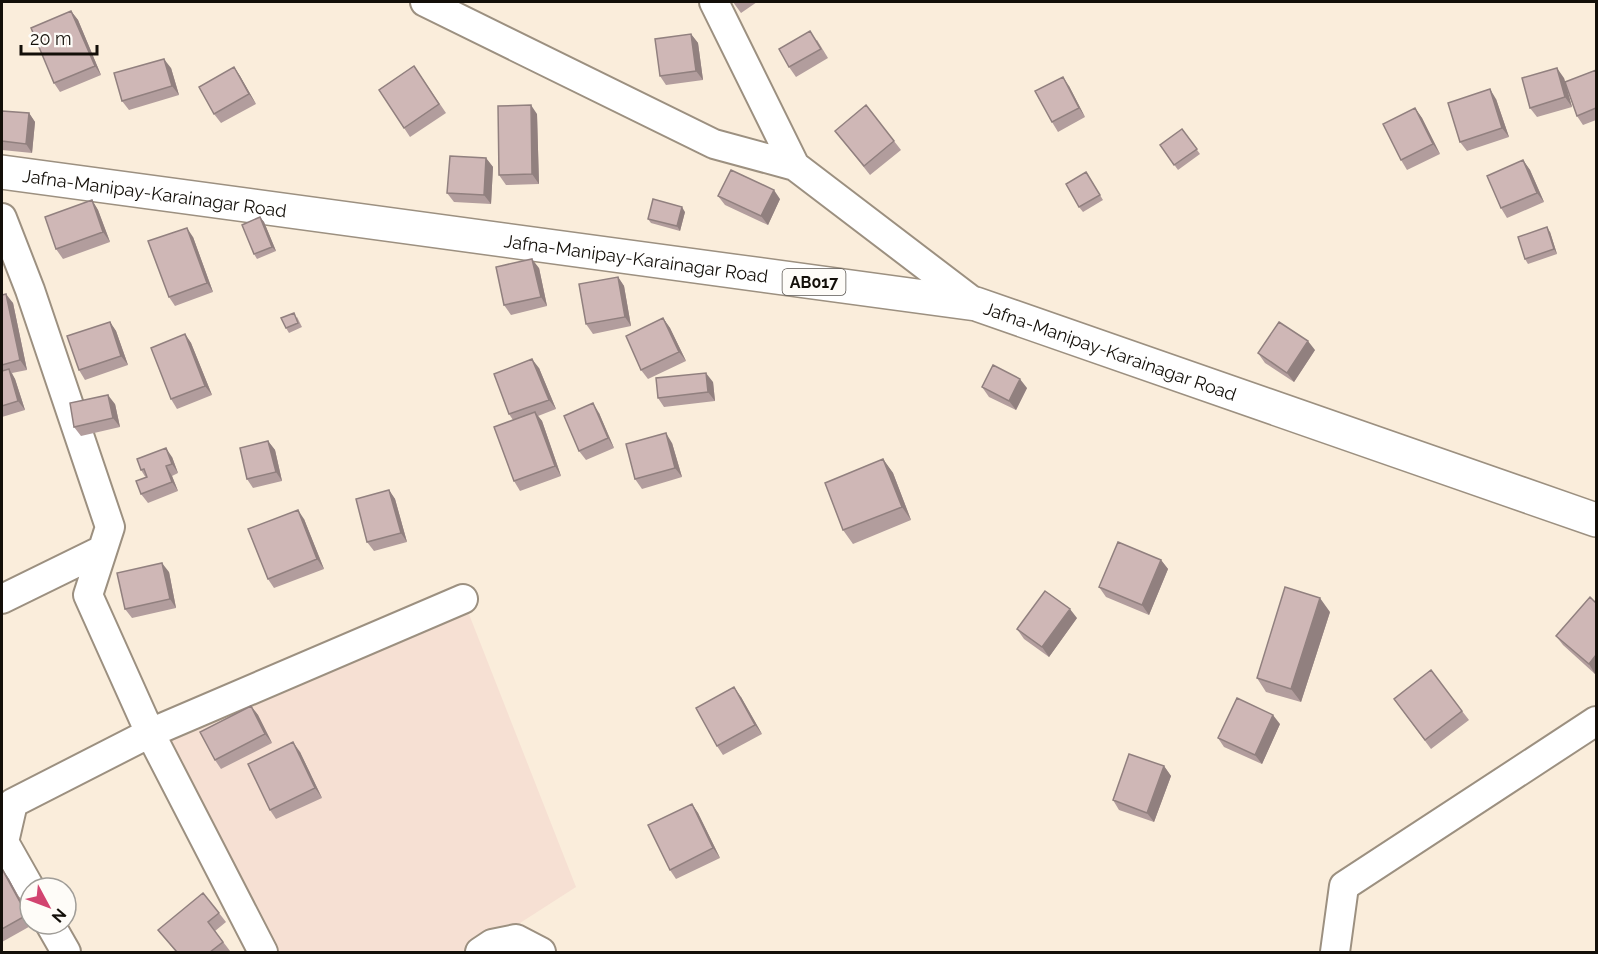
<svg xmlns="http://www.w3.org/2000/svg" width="1598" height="954" viewBox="0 0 1598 954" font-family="Raleway,sans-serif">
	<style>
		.education { fill: #f6e0d3 }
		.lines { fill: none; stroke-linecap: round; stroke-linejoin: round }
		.street-casing { stroke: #9c9080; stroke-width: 32 }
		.primary-casing { stroke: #9c9080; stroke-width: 36 }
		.street { stroke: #fff; stroke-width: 28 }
		.primary { stroke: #fff; stroke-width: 33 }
		.wall { fill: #b29d9d }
		.shaded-wall { fill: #91807f }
		.building { fill: #cfb7b6; stroke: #91807f; stroke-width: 1.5 }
		.labels { text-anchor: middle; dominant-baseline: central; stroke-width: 6; stroke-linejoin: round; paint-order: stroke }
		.shield { fill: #fefcf8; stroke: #5a5651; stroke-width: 1.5 }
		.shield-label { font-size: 16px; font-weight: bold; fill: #130f09 }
		.street-label { font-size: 18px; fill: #130f09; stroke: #fefcf8 }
	</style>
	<rect width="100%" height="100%" fill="#faeddb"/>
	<path class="education" d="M463 599 576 887 475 952H263L150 733Z"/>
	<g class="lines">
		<g class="street-casing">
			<path id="street" d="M425 2 714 144 795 166
				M714 2 795 166 976 304
				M2 218 30 290 110 527 88 595 150 733 463 599
				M2 599 102 550
				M30 888 4 842 13 803 150 733 263 952
				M50 924 66 952
				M480 952 492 944 516 939 541 952
				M1335 952 1344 886 1596 721"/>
		</g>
		<g class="primary-casing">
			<g id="primary">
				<path id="s1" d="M2 172 976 304 1596 520"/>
			</g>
		</g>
		<use href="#street" class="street"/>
		<use href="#primary" class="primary"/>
	</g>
	<path class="wall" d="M733 2H757L741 13Z
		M71 11 78 20 101 75 60 92 54 83Z
		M691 34 698 43 703 80 666 85 660 76Z
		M817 40 828 58 796 77 789 67Z
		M414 66 446 113 410 137 379 90Z
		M234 67 240 76 256 104 221 123 214 114Z
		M171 68 179 95 129 110 122 101Z
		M1596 70V120L1583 125 1577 116 1567 89 1572 107 1537 117 1530 108 1564 78 1565 82Z
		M1069 86 1085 117 1058 132 1052 122Z
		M1496 99 1509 137 1467 151 1460 142Z
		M1415 108 1422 118 1440 154 1407 170 1401 160Z
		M2 111 29 113 35 122 32 153 2 150Z
		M537 114 539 184 506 185 499 175Z
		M1182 129 1200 154 1178 170 1160 145Z
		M835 131 894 141 901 150 870 175Z
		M486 158 493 167 491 204 454 202 447 193Z
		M1523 160 1530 170 1544 202 1507 218 1501 208Z
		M1086 172 1103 200 1083 212 1079 207Z
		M718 196 780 199 768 225 725 205Z
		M92 200 98 210 110 242 63 259 56 249Z
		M685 212 680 231 651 223 648 219Z
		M260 217 264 222 276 251 257 259 254 254Z
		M1550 232 1557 254 1528 264 1525 259Z
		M193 237 213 292 175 306 169 297Z
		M539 268 547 306 511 315 504 305Z
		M618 277 624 286 631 326 593 334 586 324Z
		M2 295 13 303 27 370 12 373 15 379 25 410 2 417Z
		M297 317 302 327 289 333 286 328Z
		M663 318 670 328 686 361 648 379 641 370Z
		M110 322 116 331 128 365 85 380 79 370Z
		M185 334 191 343 212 395 177 409 171 399Z
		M1315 350 1294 382 1265 363 1258 353Z
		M539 368 556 409 538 416 542 421 561 476 520 491 514 481 513 420 509 414Z
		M713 382 715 401 664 407 658 398Z
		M982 387 1027 388 1016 410 989 397Z
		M115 404 120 427 81 436 74 427Z
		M599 413 614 448 586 460 579 451Z
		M268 441 275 450 282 481 253 488 247 479Z
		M672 443 682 477 642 489 635 479Z
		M172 457 178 473 172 476 178 491 148 503 141 494 146 478 141 470Z
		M883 459 893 473 911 520 853 544 843 530Z
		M389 490 395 499 407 542 374 551 367 542Z
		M304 519 324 569 274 588 268 579Z
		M1161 560 1168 569 1149 615 1106 597 1099 587Z
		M169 572 176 608 132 618 125 609Z
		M1596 603 1595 674 1563 645 1556 636Z
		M1330 612 1301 702 1266 692 1257 678Z
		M1077 618 1049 657 1024 639 1017 629Z
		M741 697 762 734 723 755 717 746Z
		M1394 699 1462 711 1469 720 1431 749Z
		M251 706 258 715 272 743 221 769 215 760Z
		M1280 724 1262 764 1224 747 1218 738Z
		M300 752 322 798 276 819 270 810Z
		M1164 766 1171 776 1154 822 1119 810 1113 800Z
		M692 804 698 813 720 858 676 879 670 870Z
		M2 869 9 879 30 917V924H34L2 942Z
		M219 913 226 922 215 931 230 951 228 952H176L158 930Z"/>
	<path class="shaded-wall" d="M71 11 78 20 101 75 95 66Z
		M691 34 698 43 703 80 696 71Z
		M164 59 171 68 179 95 172 86Z
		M234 67 240 76 256 104 249 94Z
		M1557 68 1564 78 1572 107 1565 97Z
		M1063 77 1069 86 1085 117 1079 108Z
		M1490 89 1496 99 1509 137 1502 128Z
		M531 105 537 114 539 184 532 174Z
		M1415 108 1422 118 1440 154 1433 144Z
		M29 113 35 122 32 153 26 144Z
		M486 158 493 167 491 204 484 195Z
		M1523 160 1530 170 1544 202 1537 193Z
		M774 190 780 199 768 225 761 216Z
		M92 200 98 210 110 242 103 232Z
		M682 207 685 212 680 231 677 226Z
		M260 217 264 222 276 251 272 247Z
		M1547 227 1550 232 1557 254 1554 249Z
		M187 228 193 237 213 292 207 283Z
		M532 259 539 268 547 306 541 297Z
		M618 277 624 286 631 326 625 317Z
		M6 294 13 303 27 370 20 360Z
		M663 318 670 328 686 361 679 352Z
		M110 322 116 331 128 365 121 356Z
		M185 334 191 343 212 395 205 386Z
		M1308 341 1315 350 1294 382 1287 373Z
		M532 359 539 368 556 409 549 400Z
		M9 369 15 379 25 410 18 401Z
		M706 373 713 382 715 401 708 392Z
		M1020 379 1027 388 1016 410 1009 401Z
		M108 395 115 404 120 427 113 418Z
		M593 403 599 413 614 448 608 438Z
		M535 412 542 421 561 476 555 466Z
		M666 433 672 443 682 477 675 468Z
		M268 441 275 450 282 481 276 472Z
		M166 448 172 457 178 473 172 464Z
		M883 459 893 473 911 520 902 507Z
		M166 466 172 476 178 491 172 482Z
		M389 490 395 499 407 542 401 533Z
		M298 510 304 519 324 569 317 559Z
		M1161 560 1168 569 1149 615 1142 605Z
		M162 563 169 572 176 608 170 599Z
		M1320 598 1330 612 1301 702 1291 689Z
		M1070 609 1077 618 1049 657 1042 647Z
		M1596 655V672L1595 674 1589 664Z
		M734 687 741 697 762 734 755 725Z
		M251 706 258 715 272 743 265 734Z
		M1273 715 1280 724 1262 764 1255 755Z
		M293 742 300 752 322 798 315 788Z
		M1164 766 1171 776 1154 822 1147 813Z
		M692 804 698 813 720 858 713 848Z
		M2 869 9 879 30 919 27 915Z"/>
	<path class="building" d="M71 11 95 66 54 83 31 28Z
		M810 31 821 49 789 67 779 49Z
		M691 34 696 71 660 76 655 39Z
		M164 59 172 86 122 101 114 73Z
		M414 66 439 104 404 128 379 90Z
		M234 67 249 94 214 114 199 87Z
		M1557 68 1565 97 1530 108 1522 78Z
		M1596 70V108L1577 116 1565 82Z
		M1063 77 1079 108 1052 122 1035 91Z
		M1490 89 1502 128 1460 142 1448 103Z
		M531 105 532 174 499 175 498 106Z
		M866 105 894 141 864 166 835 131Z
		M1415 108 1433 144 1401 160 1383 124Z
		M2 111 29 113 26 144 2 141Z
		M1182 129 1197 149 1174 165 1160 145Z
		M450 156 486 158 484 195 447 193Z
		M1523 160 1537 193 1501 208 1487 176Z
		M731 170 774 190 761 216 718 196Z
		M1086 172 1100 195 1079 207 1066 184Z
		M653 199 682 207 677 226 648 219Z
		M92 200 103 232 56 249 45 217Z
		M260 217 272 247 254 254 242 225Z
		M1547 227 1554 249 1525 259 1518 237Z
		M187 228 207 283 169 297 148 241Z
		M532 259 541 297 504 305 496 267Z
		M618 277 625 317 586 324 579 284Z
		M6 294 20 360 2 365V295Z
		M294 313 298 323 286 328 281 318Z
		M663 318 679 352 641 370 626 336Z
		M110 322 121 356 79 370 67 336Z
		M1279 322 1308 341 1287 373 1258 353Z
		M185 334 205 386 171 399 151 348Z
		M532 359 549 400 509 414 494 374Z
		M993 365 1020 379 1009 401 982 387Z
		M9 369 18 401 2 406V371Z
		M706 373 708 392 658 398 656 378Z
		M108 395 113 418 74 427 70 403Z
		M593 403 608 438 579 451 564 416Z
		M535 412 555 466 514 481 494 427Z
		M666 433 675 468 635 479 626 444Z
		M268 441 276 472 247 479 240 448Z
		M166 448 172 464 166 466 172 482 141 494 136 481 147 477 144 469 141 470 137 459Z
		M883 459 902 507 843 530 825 483Z
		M389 490 401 533 367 542 356 499Z
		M298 510 317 559 268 579 248 529Z
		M1118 542 1161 560 1142 605 1099 587Z
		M162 563 170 599 125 609 117 573Z
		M1285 587 1320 598 1291 689 1257 678Z
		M1045 591 1070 609 1042 647 1017 629Z
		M1590 597 1596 603V655L1589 664 1556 636Z
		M1431 670 1462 711 1425 740 1394 699Z
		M734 687 755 725 717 746 696 708Z
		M1237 698 1273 715 1255 755 1218 738Z
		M251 706 265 734 215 760 200 732Z
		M293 742 315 788 270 810 248 764Z
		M1129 754 1164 766 1147 813 1113 800Z
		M692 804 713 848 670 870 648 825Z
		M2 869 27 915 2 929Z
		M203 893 219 913 208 922 223 942 210 952H177L158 930Z"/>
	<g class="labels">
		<rect class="shield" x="782.5" y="269" width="63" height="26" rx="4.5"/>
		<g class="shield-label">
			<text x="814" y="282">AB017</text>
		</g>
		<g class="street-label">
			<text stroke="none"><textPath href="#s1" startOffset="154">Jafna-Manipay-Karainagar Road</textPath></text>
			<text stroke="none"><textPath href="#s1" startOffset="640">Jafna-Manipay-Karainagar Road</textPath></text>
			<text stroke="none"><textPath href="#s1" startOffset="1125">Jafna-Manipay-Karainagar Road</textPath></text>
		</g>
	</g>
	<rect width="1598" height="954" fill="none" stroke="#130f09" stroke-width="6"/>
	<g transform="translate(48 906) rotate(131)"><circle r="28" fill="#fefcf8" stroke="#a09d98" stroke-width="1.5"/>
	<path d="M0-4.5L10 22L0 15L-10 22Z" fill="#d24470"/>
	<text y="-9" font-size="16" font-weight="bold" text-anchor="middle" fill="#130f09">N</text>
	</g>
	<path d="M21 45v9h76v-9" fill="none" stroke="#130f09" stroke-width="3"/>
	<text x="30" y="45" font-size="18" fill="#130f09" stroke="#fefcf8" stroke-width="4.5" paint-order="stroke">20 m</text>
</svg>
